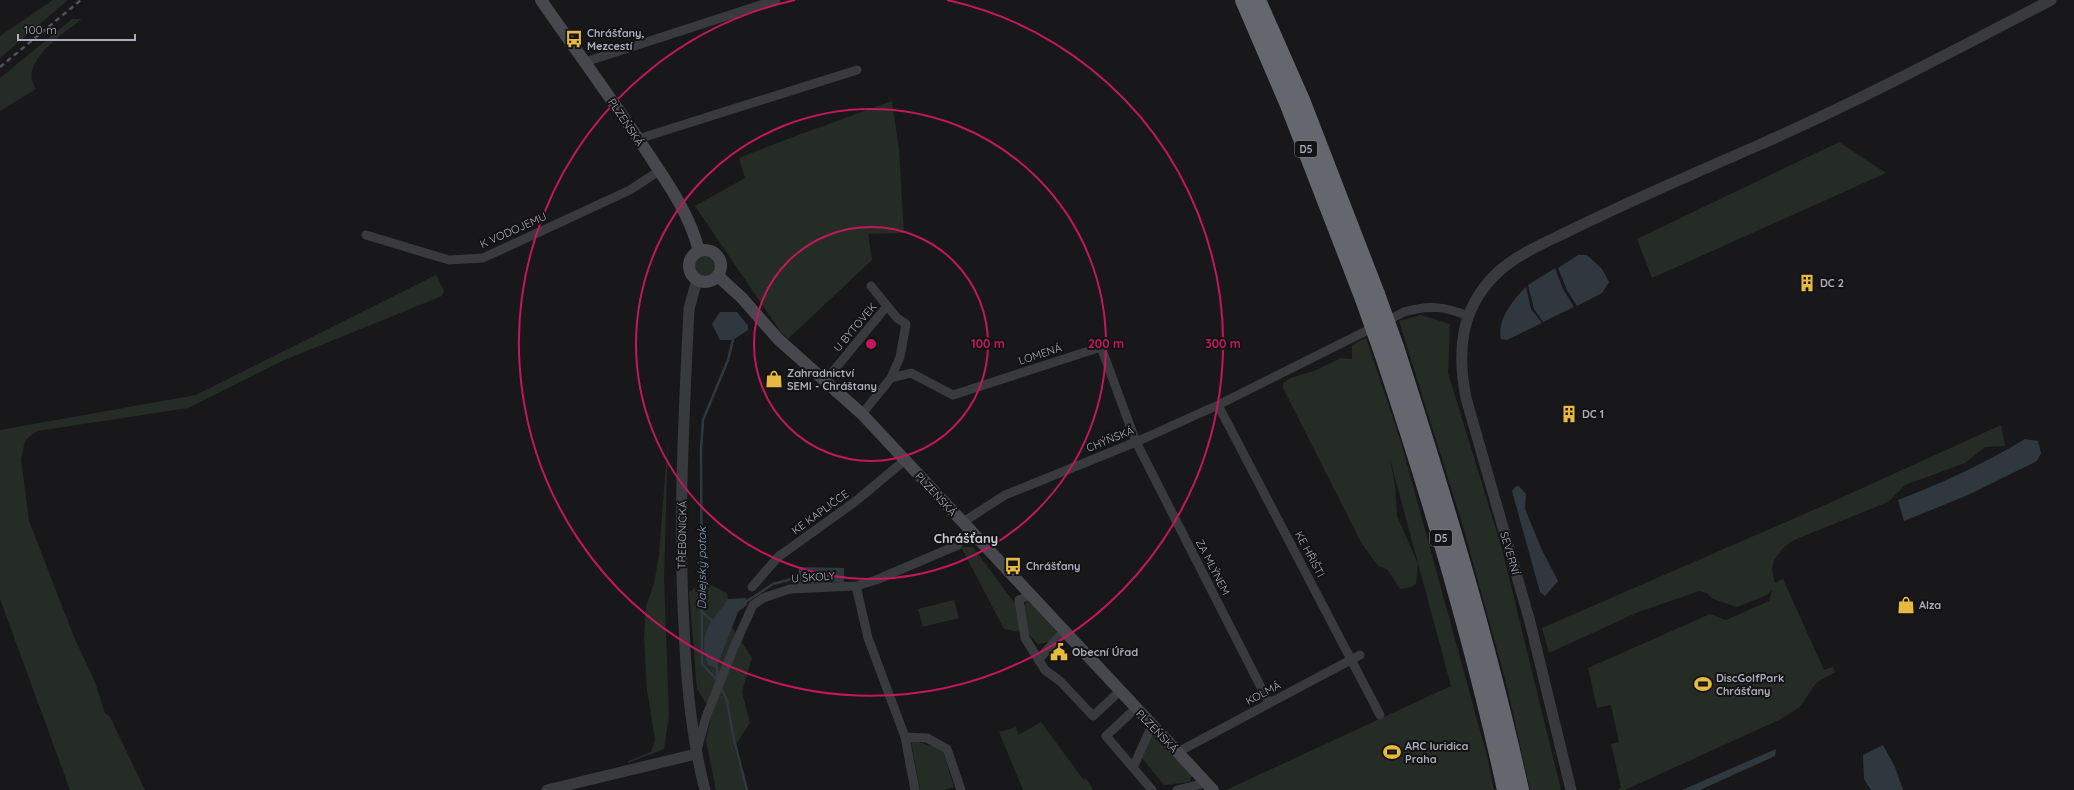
<svg xmlns="http://www.w3.org/2000/svg" width="2074" height="790" viewBox="0 0 2074 790" font-family="Quicksand,sans-serif">
	<style>
		.green { fill: #242c25 }
		.water { fill: #30383f }
		.lines { fill: none; stroke-linecap: round; stroke-linejoin: round }
		.stream { stroke: #30383f; stroke-width: 2.5 }
		.minor { stroke: #393a3e; stroke-width: 9 }
		.tertiary { stroke: #393a3e; stroke-width: 11 }
		.secondary { stroke: #47484e; stroke-width: 12 }
		.motorway { stroke: #65676f; stroke-width: 16 }
		.rail { stroke: #525359; stroke-width: 2.5; stroke-dasharray: 5 4; stroke-linecap: butt }
		.motorway-bridge { stroke: #65676f; stroke-width: 16 }
		.ring { fill: none; stroke: #c2185b; stroke-width: 2 }
		.labels { text-anchor: middle; dominant-baseline: central; stroke-width: 4; stroke-linejoin: round; paint-order: stroke }
		.shield { fill: #131315; stroke: #7d8088; stroke-width: 1 }
		.shield-label { font-size: 10px; font-weight: bold; fill: #abaeb9 }
		.poi-label { font-size: 11px; font-weight: bold; fill: #abaeb9; stroke: #131315; text-anchor: start }
		.street-label { font-size: 11px; fill: #abaeb9; stroke: #131315 }
		.water-label { font-size: 12px; font-style: italic; fill: #849ab2; stroke: #131315 }
		.quarter-label { font-size: 13px; font-weight: bold; fill: #cbcdd5; stroke: #131315 }
		.centre { fill: #c2185b; stroke: #131315; stroke-width: 2 }
		.ring-label { font-size: 12px; text-anchor: middle; font-weight: bold; fill: #c2185b; stroke: #131315; stroke-width: 4; stroke-linejoin: round; paint-order: stroke }
	</style>
	<rect width="100%" height="100%" fill="#18181a"/>
	<path class="green" d="M53 0H68L0 58V36Z
		M72 19H82C64 33 17 63 36 89L0 111V78Z
		M892 101 899 149 904 233 868 234 872 260 788 339 780 331 695 206 745 178 739 158 782 141Z
		M1839 142 1886 173 1652 278 1637 239Z
		M694 266a11 11 0 1 1 22 0a11 11 0 1 1-22 0Z
		M436 275 444 291 442 296 282 361 188 408 38 431 31 435 25 441 21 459 29 521 74 637 95 682 105 713 110 717 145 790H70L0 599V430L196 395Z
		M1421 315 1450 324 1448 373 1502 549 1561 790H1530L1506 682 1462 523 1399 321Z
		M1366 338 1401 442 1487 756 1494 790H1226L1451 686 1390 459 1395 485 1397 516 1418 564 1416 584 1411 587 1400 589 1387 569 1378 566 1362 544 1283 388V383L1290 378 1314 371 1341 358 1352 359V345Z
		M2001 425 2005 446 1985 447 1965 463 1905 485 1888 502 1794 540 1783 548 1774 560 1772 570 1775 583 1783 579 1824 670 1833 667 1835 672 1816 683 1800 707 1781 719 1625 790H1618L1621 787 1611 744 1619 742 1611 705 1597 708 1588 668 1710 614 1726 620 1769 601 1772 590 1767 595 1737 607 1713 599 1707 593 1699 591 1636 613 1549 653 1542 628 1825 505Z
		M668 439 664 578 669 716 664 749 628 763V761L651 752 655 740 647 690 644 639 646 606 654 584 659 555Z
		M961 547H973L1016 605 1020 632 1004 629Z
		M705 582 727 593 732 627 752 658 742 692 750 723 734 747 748 790H716L706 740 712 712 697 689 689 592Z
		M954 600 959 618 923 627 918 609Z
		M1028 601 1058 633 1049 642 1038 644 1028 634 1021 609Z
		M1041 722 1083 779 1086 778 1093 790H1023L999 732 1016 727 1018 735Z
		M1152 735 1192 775 1190 782 1164 785 1142 758Z
		M911 740 942 749 954 787 943 790H920Z"/>
	<path class="water" d="M1578 255H1587L1602 269 1609 282 1602 293 1577 306 1567 290 1558 268Z
		M1555 268 1563 289 1574 307 1543 322 1534 309 1528 285Z
		M1526 287 1531 309 1542 323 1507 340 1501 339C1497 319 1513 300 1526 287Z
		M720 312H737L748 326V330L733 340H720L712 324Z
		M2025 439 2038 441 2041 453 2037 461 1968 495 1904 521 1898 500C1944 482 1984 464 2025 439Z
		M1519 486 1526 494 1525 509 1542 550 1558 581 1545 596 1540 592 1512 491 1515 487Z
		M799 567 844 568V582L798 584Z
		M746 598 747 605 738 612 716 668 708 665C697 633 711 623 728 599Z
		M1883 745 1895 767 1903 790H1871L1864 779 1863 755Z
		M1776 749 1775 756 1700 790H1682Z"/>
	<g class="lines">
		<path class="stream" d="M744 603 773 584 799 577
			M701 611 714 622
			M717 665V677
			M718 681 702 664 701 450 703 420 728 360 733 340
			M721 687 727 701 734 740 747 790"/>
		<path class="minor" d="M585 62 776 0
			M638 139 857 70
			M366 235 449 260 483 258 630 190 659 171
			M891 378 911 373 953 395 1101 347 1136 442 1269 703
			M825 381 887 306
			M1218 405 1380 715
			M862 414 891 378 900 357 906 324 897 318 871 286
			M963 522 1005 495 1136 442 1218 405 1404 312C1428 305 1445 306 1468 316
			M856 586 868 638 905 737 915 790
			M752 587 778 557 856 501 905 460
			M1030 595 1019 600 1025 638 1045 670 1060 681 1093 716 1120 691
			M1039 659 1064 631
			M1136 708 1106 736 1152 790
			M905 737 927 738 947 749 961 790
			M697 750 706 717 734 647 753 605 763 598 790 589 856 586 876 580 958 545
			M1178 752 1360 655
			M1133 768 1152 725
			M1177 790 1206 783"/>
		<path class="tertiary" d="M697 280 689 309C684 414 678 520 684 626 686 680 691 737 705 790
			M547 790 696 754
			M1571 790 1530 622 1466 398C1457 352 1460 310 1495 275 1516 254 1547 242 1573 229 1634 199 1697 172 1759 145 1859 101 1955 50 2051 0"/>
		<path class="secondary" d="M541 0C577 52 614 102 649 155 669 185 690 215 699 251
			M689 266a16 16 0 1 1 32 0a16 16 0 1 1-32 0Z
			M718 276 742 298 778 339 862 414 1213 790"/>
		<path class="motorway" d="M1243 0 1288 105 1363 299
			M1258 0 1302 100 1377 294
			M1396 347C1443 493 1488 640 1521 790
			M1382 353C1430 497 1473 642 1505 790"/>
		<path class="rail" d="M0 67 81 0"/>
		<path class="motorway-bridge" d="M1377 294 1396 347
			M1363 299 1382 353"/>
	</g>
	<g class="ring">
		<circle cx="871" cy="344" r="117"/>
		<circle cx="871" cy="344" r="235"/>
		<path d="M947 0A352 352 0 1 1 795 0"/>
	</g>
	<defs>
		<g id="bus-bare" transform="scale(1.38)"><path d="M-5-6H5V4H4V6H2V4H-2V6H-4V4H-5ZM-3.5-4V0h7V-4ZM-3.5 1.2v1.5H-2V1.2ZM2 1.2v1.5H3.5V1.2Z" fill="#e8b941" stroke="#131315" stroke-width="2.5" paint-order="stroke"/></g>
		<g id="building-bare" transform="scale(1.38)"><path d="M-4-6H4V6H1V3H-1V6H-4ZM-2.5-4.3h1.7v1.8h-1.7ZM.8-4.3h1.7v1.8H.8ZM-2.5-1h1.7V.8h-1.7ZM.8-1h1.7V.8H.8Z" fill="#e8b941" stroke="#131315" stroke-width="2.5" paint-order="stroke"/></g>
		<g id="shop-bare" transform="scale(1.38)"><path d="M-5-2.5h2.3a2.7 3.5 0 0 1 5.4 0H5L5.5 6h-11ZM-1.5-2.5h3a1.5 2.3 0 0 0-3 0Z" fill="#e8b941" stroke="#131315" stroke-width="2.5" paint-order="stroke"/></g>
		<g id="civic-bare" transform="scale(1.38)"><path d="M-.6-6.5H3V-4.5H.6V-3L4-1V1h2V6H-6V1h2V-1L-.6-3ZM-1.2 2.5V6h2.4V2.5Z" fill="#e8b941" stroke="#131315" stroke-width="2.5" paint-order="stroke"/></g>
		<g id="stadium-bare" transform="scale(1.38)"><path d="M0-5a6.5 5 0 1 0 0 10a6.5 5 0 1 0 0-10ZM-3.5-1.8h7v3.6h-7Z" fill="#e8b941" stroke="#131315" stroke-width="2.5" paint-order="stroke"/></g>
	</defs>
	<g fill-rule="evenodd">
		<use href="#bus-bare" x="574" y="39"/>
		<use href="#building-bare" x="1807" y="283"/>
		<use href="#shop-bare" x="774" y="379"/>
		<use href="#building-bare" x="1569" y="414"/>
		<use href="#bus-bare" x="1013" y="566"/>
		<use href="#shop-bare" x="1906" y="605"/>
		<use href="#civic-bare" x="1059" y="652"/>
		<use href="#stadium-bare" x="1703" y="684"/>
		<use href="#stadium-bare" x="1392" y="752"/>
	</g>
	<g class="labels">
		<g class="shield">
			<rect x="1295" y="141" width="22" height="16" rx="3"/>
			<rect x="1430" y="530" width="22" height="16" rx="3"/>
		</g>
		<g class="shield-label">
			<text x="1306" y="149">D5</text>
			<text x="1441" y="538">D5</text>
		</g>
		<g class="poi-label">
			<text x="587" y="33">Chrášťany,<tspan x="587" dy="13">Mezcestí</tspan></text>
			<text x="1820" y="283">DC 2</text>
			<text x="787" y="373">Zahradnictví<tspan x="787" dy="13">SEMI - Chráštany</tspan></text>
			<text x="1582" y="414">DC 1</text>
			<text x="1026" y="566">Chrášťany</text>
			<text x="1919" y="605">Alza</text>
			<text x="1072" y="652">Obecní Úřad</text>
			<text x="1716" y="678">DiscGolfPark<tspan x="1716" dy="13">Chrášťany</tspan></text>
			<text x="1405" y="746">ARC Iuridica<tspan x="1405" dy="13">Praha</tspan></text>
		</g>
		<g class="street-label">
			<text transform="translate(626 122) rotate(56)">PLZEŇSKÁ</text>
			<text transform="translate(513 230) rotate(-24)">K VODOJEMU</text>
			<text transform="translate(855 327) rotate(-50)">U BYTOVEK</text>
			<text transform="translate(1040 354) rotate(-18)">LOMENÁ</text>
			<text transform="translate(1110 439) rotate(-22)">CHÝŇSKÁ</text>
			<text transform="translate(936 494) rotate(47)">PLZEŇSKÁ</text>
			<text transform="translate(820 512) rotate(-36)">KE KAPLIČCE</text>
			<text transform="translate(682 535) rotate(-89)">TŘEBONICKÁ</text>
			<text transform="translate(1510 553) rotate(74)">SEVERNÍ</text>
			<text transform="translate(1310 554) rotate(62)">KE HŘIŠTI</text>
			<text transform="translate(1213 567) rotate(63)">ZA MLÝNEM</text>
			<text transform="translate(813 577) rotate(-4)">U ŠKOLY</text>
			<text transform="translate(1263 693) rotate(-28)">KOLMÁ</text>
			<text transform="translate(1157 731) rotate(46)">PLZEŇSKÁ</text>
		</g>
		<g class="water-label">
			<text transform="translate(701 568) rotate(-90)">Dalejský potok</text>
		</g>
		<g class="quarter-label">
			<text x="966" y="538">Chrášťany</text>
		</g>
	</g>
	<circle cx="871" cy="344" r="6" class="centre"/>
	<g class="ring-label">
		<text x="988" y="348">100 m</text>
		<text x="1106" y="348">200 m</text>
		<text x="1223" y="348">300 m</text>
	</g>
	<path d="M18 34v6h117v-6" fill="none" stroke="#abaeb9" stroke-width="2"/>
	<text x="24" y="34" font-size="12" fill="#abaeb9" stroke="#131315" stroke-width="3" paint-order="stroke">100 m</text>
</svg>
